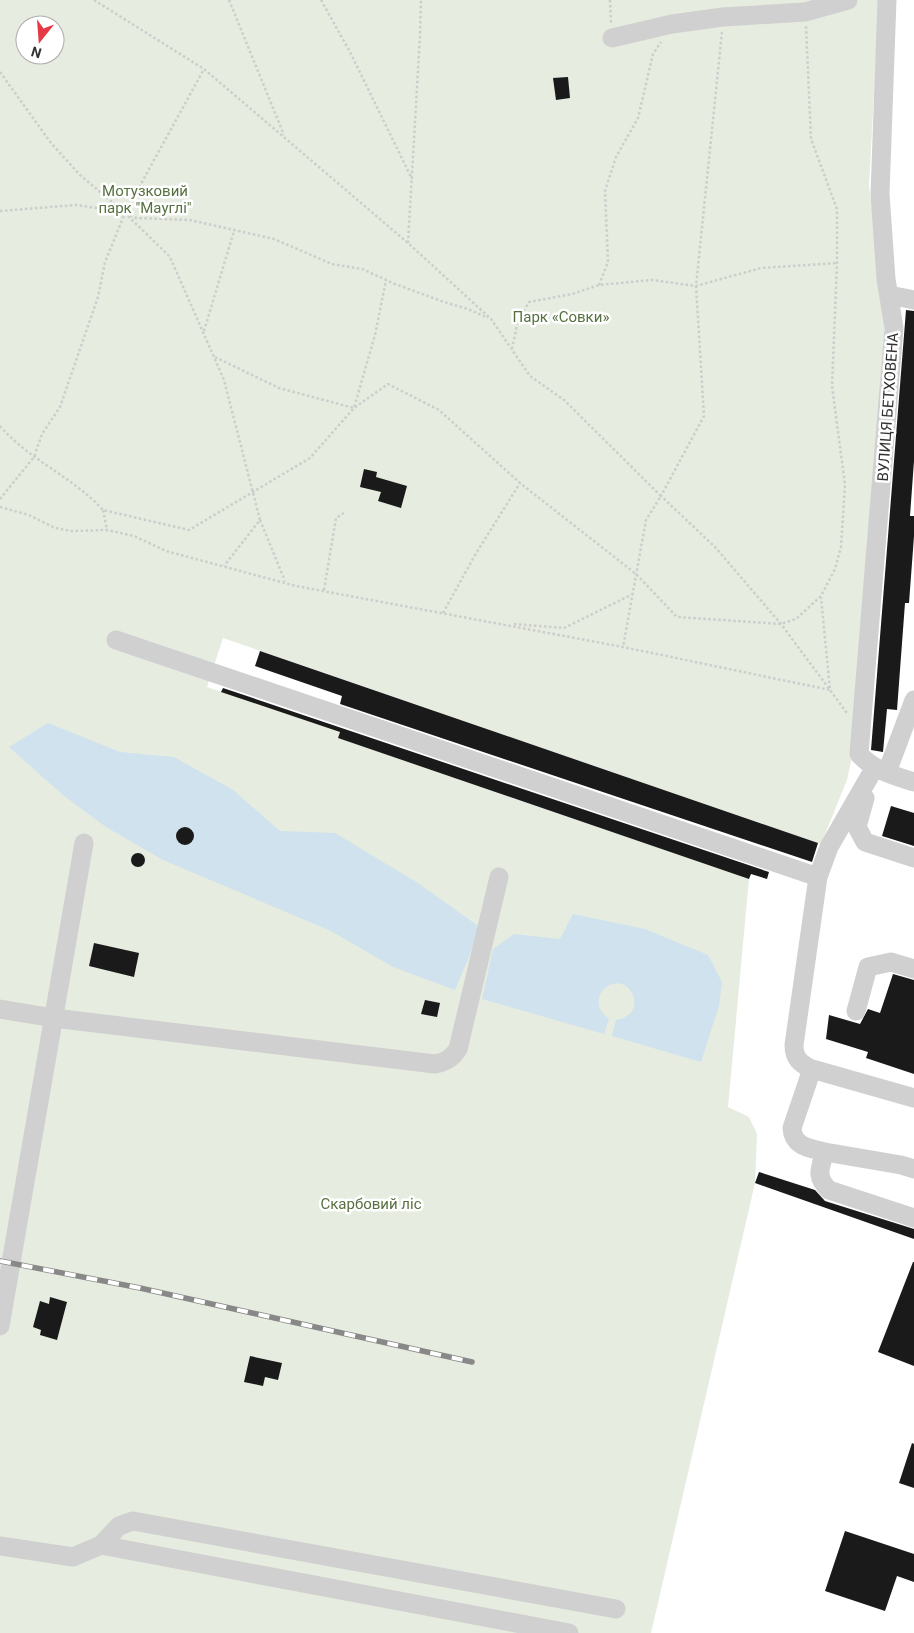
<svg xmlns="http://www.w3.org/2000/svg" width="914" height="1633" viewBox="0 0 914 1633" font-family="Roboto,sans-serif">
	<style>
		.green { fill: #e6ecdf; fill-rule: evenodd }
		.water { fill: #cfe2ee; fill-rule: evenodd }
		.building { fill: #1a1a1a }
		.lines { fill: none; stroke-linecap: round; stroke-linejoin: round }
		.path { stroke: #cdcdcd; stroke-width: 2.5; stroke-dasharray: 2.5 2.5; stroke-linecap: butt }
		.minor { stroke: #d0d0d0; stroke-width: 19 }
		.rail-casing { stroke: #888; stroke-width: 5.5 }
		.rail { stroke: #fff; stroke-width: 4; stroke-dasharray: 11; stroke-linecap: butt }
		.labels { text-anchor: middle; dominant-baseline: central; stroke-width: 5; stroke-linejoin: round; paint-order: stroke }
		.park-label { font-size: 15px; fill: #56703f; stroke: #fff }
		.street-label { font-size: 15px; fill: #333; stroke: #fff }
	</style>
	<rect width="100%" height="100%" fill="#fff"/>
	<path class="green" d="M0 0H879L869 186 885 312 882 375 853 752 847 780 821 844 223 638 207 687 340 732 338 738 749 879 728 1107 749 1117 757 1134 755 1183 651 1633H0ZM25 25H55V55H25Z"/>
	<path class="water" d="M48 723 120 752 174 757 233 790 280 831 335 833 418 883 481 928 455 990 393 967 331 931 163 860 106 827 64 796 9 747ZM183 827 191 829 194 835 192 842 185 845 179 843 175 837 177 831Z
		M573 914 645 929 708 955 722 982 719 1006 701 1062 612 1036 616 1020C650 1015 631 972 608 986 603 989 600 993 599 999 597 1008 602 1013 609 1019L604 1034 482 999 493 949 514 934 560 939Z"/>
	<path class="building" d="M568 77 570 98 556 100 553 78Z
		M906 310 914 311V461L910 516H914V536L909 603H905L897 710 887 709 883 752 871 750Z
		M364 469 377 472 376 477 407 486 401 508 378 501 381 492 360 487Z
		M260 651 818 843 812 862 340 704 342 696 255 666Z
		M223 688 769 872 767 879 751 874 749 879 338 738 340 732 221 692Z
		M891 806 914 813V846L882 836Z
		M176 836a9 9 0 1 1 18 0a9 9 0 1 1-18 0Z
		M131 860a7 7 0 1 1 14 0a7 7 0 1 1-14 0Z
		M94 943 139 953 134 977 89 966Z
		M893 974 914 980V1074L866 1058 868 1052 826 1039 829 1015 860 1024 868 1009 880 1013Z
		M425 1000 440 1003 437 1017 421 1014Z
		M759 1172 815 1190 825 1201 914 1229V1239L755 1183Z
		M913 1262H914V1366L878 1352Z
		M50 1297 67 1302 57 1340 40 1335 41 1330 33 1327 40 1301 49 1304Z
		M250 1356 282 1363 278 1380 265 1377 263 1386 244 1382Z
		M912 1443 914 1444V1488L899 1483Z
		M845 1531 914 1554V1582L897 1576 885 1611 825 1591Z"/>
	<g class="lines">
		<path class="path" d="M94 0 204 69 408 243 491 319 530 376 564 400 661 496 646 520 623 647
			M229 0 284 135
			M321 0 350 52 412 179
			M610 0 611 24
			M722 32 696 286 704 416 661 496 715 547 781 624 847 713
			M0 72 51 143 80 175 125 213 136 218 190 220 274 239 332 264 362 269 395 284 444 302 468 309 488 318
			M0 211 76 205 124 212
			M128 216 170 257 224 380 260 520 224 566
			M408 243 420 36 421 0
			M599 285 608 262 605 191 616 157 638 118 653 54 661 42
			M204 331 234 231
			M512 349 518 320 529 302 572 294 599 285 652 280 696 286 761 268 837 263
			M215 357 279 388 354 408 375 335 386 280
			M0 426C29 460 73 477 103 510L189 530 310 458 354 408 388 384 439 410 520 483 636 574 677 617 781 624 796 619 821 596 835 569 841 547 845 485 832 386 837 263V209L811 139 806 26
			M0 499 34 457 42 434 60 407 98 297 105 262 125 213 204 69
			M0 507 29 515 55 528 72 531 107 530 134 536 166 551 296 586 623 647 830 690 821 597
			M103 510 107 530
			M260 520 285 581
			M324 590 336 518 344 513
			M443 613 475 555 520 483
			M514 624 564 628 633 594"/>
		<path class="minor" d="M887 0 880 194 886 279 894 328 859 754C873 770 894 776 914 782
			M612 38 672 24 723 17 805 12 848 0
			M889 295 914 300
			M116 640 818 877
			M875 767 829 847 818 877 794 1045C794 1058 800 1064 812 1069L792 1128C793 1147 810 1148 825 1152 820 1169 815 1176 829 1190L914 1218
			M887 772 914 700
			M865 798 857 827 865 842 914 858
			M0 1009 54 1018 435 1064C446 1062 452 1058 458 1049L499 877
			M856 1011 868 967 891 962 914 969
			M812 1069 914 1098
			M825 1152 901 1165 914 1169
			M0 1326 84 843
			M101 1545 569 1633
			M0 1546 73 1557 101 1545 119 1526 133 1521 616 1609"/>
		<g class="rail-casing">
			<path id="rail" d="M0 1261 140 1288 472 1362"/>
		</g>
		<use href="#rail" class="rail"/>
	</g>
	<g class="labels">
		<g class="park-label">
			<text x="145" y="191">Мотузковий<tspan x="145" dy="17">парк "Мауглі"</tspan></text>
			<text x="561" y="317">Парк «Совки»</text>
			<text x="371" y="1204">Скарбовий ліс</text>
		</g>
		<g class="street-label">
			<text transform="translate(888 407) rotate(-86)">ВУЛИЦЯ БЕТХОВЕНА</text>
		</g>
	</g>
	<g transform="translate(40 40) rotate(197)"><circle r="24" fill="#ffffff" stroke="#adadad"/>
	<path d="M0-4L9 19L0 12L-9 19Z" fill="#e63946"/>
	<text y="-8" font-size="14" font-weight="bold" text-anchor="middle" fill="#333333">N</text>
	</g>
</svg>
